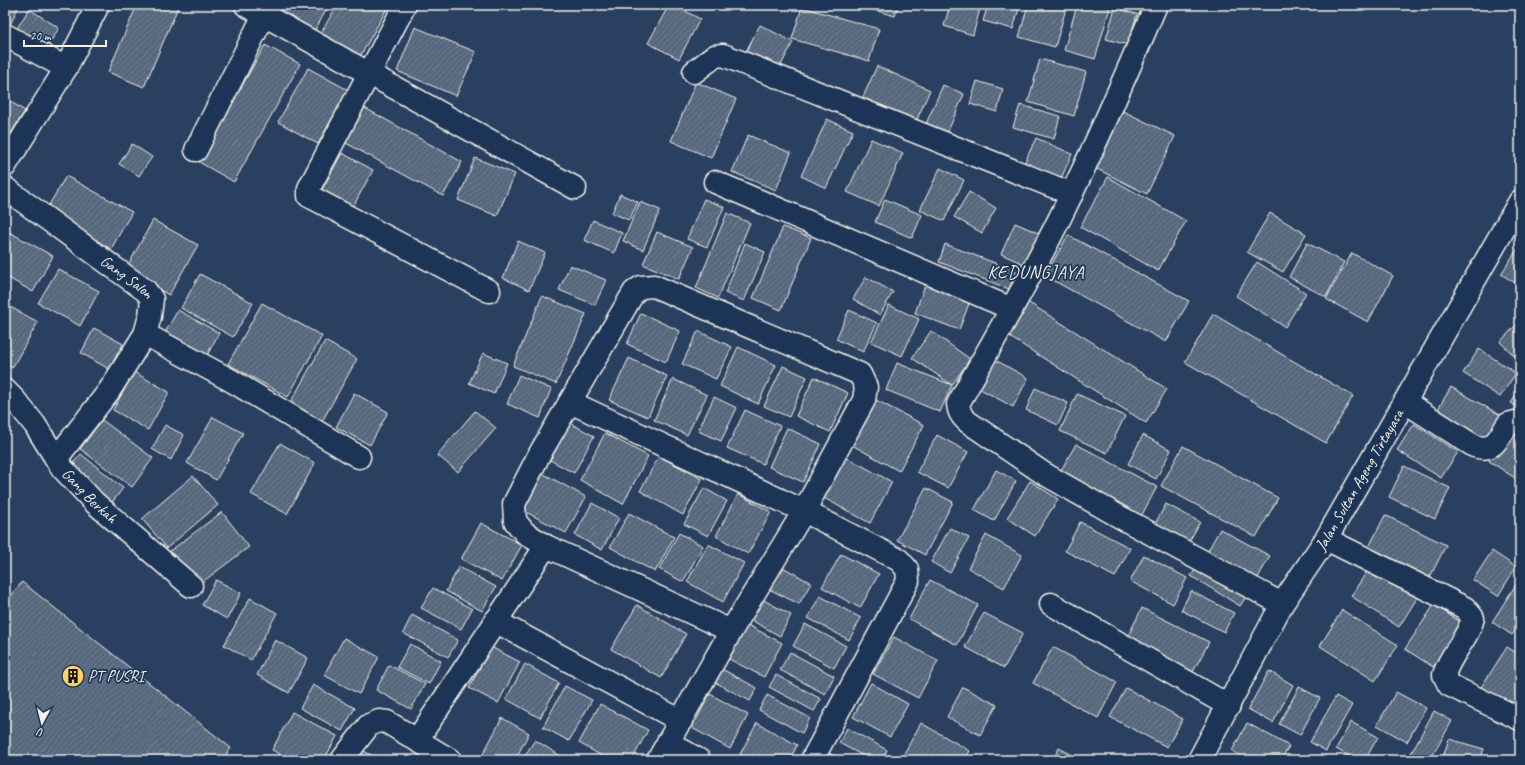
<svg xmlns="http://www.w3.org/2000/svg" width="1525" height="765" viewBox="0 0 1525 765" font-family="Caveat,sans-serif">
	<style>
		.building { fill: url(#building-hatch); stroke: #f4f1e8 }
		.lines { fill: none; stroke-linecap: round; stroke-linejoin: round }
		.minor-casing { stroke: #f4f1e8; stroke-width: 25 }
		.primary-casing { stroke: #f4f1e8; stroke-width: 25 }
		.minor { stroke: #1d3557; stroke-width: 22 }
		.primary { stroke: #1d3557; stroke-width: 22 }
		.labels { text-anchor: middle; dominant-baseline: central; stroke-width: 3.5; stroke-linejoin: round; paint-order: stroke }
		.street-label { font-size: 16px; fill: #f4f1e8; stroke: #1d3557 }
		.poi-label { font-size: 16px; fill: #f4f1e8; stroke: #1d3557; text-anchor: start }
		.quarter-label { font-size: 18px; letter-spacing: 1px; fill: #f4f1e8; stroke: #1d3557 }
	</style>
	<defs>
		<pattern id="building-hatch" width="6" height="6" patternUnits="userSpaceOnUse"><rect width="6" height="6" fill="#56677d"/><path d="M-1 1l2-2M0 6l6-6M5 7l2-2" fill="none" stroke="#6f7d8f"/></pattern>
	</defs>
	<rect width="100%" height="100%" fill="#2a4060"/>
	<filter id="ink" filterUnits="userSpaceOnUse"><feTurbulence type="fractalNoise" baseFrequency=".025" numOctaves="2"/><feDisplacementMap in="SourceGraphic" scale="8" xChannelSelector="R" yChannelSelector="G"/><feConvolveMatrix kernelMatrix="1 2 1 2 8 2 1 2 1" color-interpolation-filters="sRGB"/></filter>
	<g filter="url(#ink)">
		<path class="building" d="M5 5H19L10 25 5 23Z
			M137 5H179L144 87 108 72Z
			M277 5H329L314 32 275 10Z
			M337 5H389L357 62 317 40Z
			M669 5H674L700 19 679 59 648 43Z
			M856 5H898L895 16Z
			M950 5H981L973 35 944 26Z
			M988 5H1020L1013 29 983 21Z
			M1028 5H1067L1055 47 1019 37Z
			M1077 5H1100L1110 8 1095 59 1064 50Z
			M802 7 879 29 869 61 792 39Z
			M1115 8 1137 14 1128 45 1106 39Z
			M29 9 59 28 46 49 16 30Z
			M760 25 793 42 778 71 745 53Z
			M415 27 476 52 456 96 397 71Z
			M265 45 300 64 234 182 199 162Z
			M1040 59 1086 72 1074 116 1028 102Z
			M877 66 930 90 915 124 862 99Z
			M308 68 348 90 318 144 278 122Z
			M977 81 1003 89 997 112 970 104Z
			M696 82 736 99 711 158 671 141Z
			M943 85 964 94 946 136 925 126Z
			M5 98 25 111 9 136 5 133Z
			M1020 105 1060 116 1054 139 1013 127Z
			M363 107 462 162 443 196 344 142Z
			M1123 111 1175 136 1147 194 1095 168Z
			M827 119 853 131 826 188 801 176Z
			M748 135 791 153 776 190 732 172Z
			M1036 138 1072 154 1059 183 1023 166Z
			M871 139 903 153 879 206 847 192Z
			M132 144 152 157 139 176 119 164Z
			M342 153 373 170 350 212 319 195Z
			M475 158 515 174 497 216 458 200Z
			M940 168 964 180 944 221 920 210Z
			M66 176 132 212 111 249 45 212Z
			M1108 177 1186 221 1158 271 1080 227Z
			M969 192 996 208 982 233 954 217Z
			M620 194 638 202 629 220 612 213Z
			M704 199 724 207 707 247 687 239Z
			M885 199 922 215 912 238 875 222Z
			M640 202 660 210 643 250 623 241Z
			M727 213 750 223 718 298 696 288Z
			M1270 213 1306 234 1283 272 1247 252Z
			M153 220 198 245 169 295 125 271Z
			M593 220 622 233 614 253 584 240Z
			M1015 223 1043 235 1028 266 1001 254Z
			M783 227 811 238 781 310 753 298Z
			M9 232 53 256 33 292 5 276V239Z
			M657 232 693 247 679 279 643 264Z
			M1068 235 1189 301 1166 342 1045 276Z
			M518 241 545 253 529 290 503 278Z
			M745 243 765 252 744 301 725 293Z
			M1307 243 1344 262 1326 297 1289 277Z
			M945 244 1016 271 1009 289 939 262Z
			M1520 245V286L1501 274Z
			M1352 253 1393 276 1368 322 1326 299Z
			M1257 262 1306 293 1285 327 1236 296Z
			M570 265 606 280 595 305 559 290Z
			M58 269 99 291 80 326 38 303Z
			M200 274 253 303 233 337 181 308Z
			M866 277 893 292 880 315 853 299Z
			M925 285 970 301 959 330 915 313Z
			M542 296 586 314 556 384 513 366Z
			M1026 301 1167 389 1146 423 1005 334Z
			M262 303 322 336 288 397 228 364Z
			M5 304 38 322 12 368 5 364Z
			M889 305 919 319 902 356 871 342Z
			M178 310 219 333 205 359 163 336Z
			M849 310 877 323 863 352 836 339Z
			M641 313 680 331 666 362 627 344Z
			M1213 314 1353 396 1326 443 1185 362Z
			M1520 321V361L1500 342Z
			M94 328 123 344 109 369 81 353Z
			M698 331 732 347 716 379 682 364Z
			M931 331 970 359 952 385 912 358Z
			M325 341 357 359 320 425 288 407Z
			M738 347 776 365 758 404 720 386Z
			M1479 349 1516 373 1500 397 1463 373Z
			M483 353 507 363 494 394 469 383Z
			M988 356 1028 378 1013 407 973 385Z
			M629 358 667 376 648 417 609 400Z
			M897 363 952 385 940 412 886 390Z
			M783 366 807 377 789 417 764 406Z
			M134 372 169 392 148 430 113 410Z
			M519 375 551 389 540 418 507 404Z
			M814 377 848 393 830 432 796 416Z
			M673 379 707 395 687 435 654 420Z
			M1451 387 1502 416 1486 445 1434 416Z
			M1035 388 1068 403 1058 425 1026 410Z
			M1520 389V409L1511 403Z
			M354 393 388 412 370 445 336 427Z
			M1077 394 1125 416 1107 453 1060 431Z
			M714 397 737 408 721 441 698 431Z
			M874 399 924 425 899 471 850 444Z
			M745 410 780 426 763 464 727 448Z
			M475 411 496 428 458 472 437 455Z
			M213 417 243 433 216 480 187 463Z
			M102 420 153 458 132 487 80 449Z
			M570 423 594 436 574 473 550 460Z
			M1414 424 1458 452 1441 478 1397 450Z
			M165 425 184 435 171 460 152 449Z
			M1511 427 1520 432V477L1518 480 1489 461Z
			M787 428 821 444 803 482 769 467Z
			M605 433 648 456 623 504 580 480Z
			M937 435 968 452 948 488 917 472Z
			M1143 435 1171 450 1156 479 1128 464Z
			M280 443 315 463 287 514 251 494Z
			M1076 444 1157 487 1138 522 1056 479Z
			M1183 446 1278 498 1256 537 1161 486Z
			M81 454 123 488 111 504 68 469Z
			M659 456 702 479 683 515 640 491Z
			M846 457 892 482 870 523 824 498Z
			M1404 466 1450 488 1435 519 1389 497Z
			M996 470 1016 481 994 521 974 510Z
			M542 473 586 497 566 533 522 510Z
			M193 476 218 505 167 548 142 519Z
			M1030 481 1058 499 1035 536 1007 518Z
			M704 488 727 501 708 536 684 524Z
			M926 488 953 502 925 555 897 540Z
			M738 494 771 512 748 554 716 536Z
			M592 503 619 518 602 550 575 535Z
			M1166 504 1200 522 1185 549 1151 531Z
			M222 512 249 547 197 586 170 551Z
			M629 513 674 537 655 572 610 547Z
			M1385 515 1446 545 1427 583 1366 553Z
			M1080 522 1130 548 1115 577 1065 551Z
			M481 523 522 545 502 581 461 559Z
			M950 528 969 538 950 573 931 562Z
			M1220 529 1270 556 1255 583 1205 556Z
			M679 533 703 546 683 582 659 569Z
			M986 535 1022 555 1004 588 968 568Z
			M708 544 744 563 723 602 687 582Z
			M1492 551 1516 567 1498 596 1473 580Z
			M841 554 879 574 860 608 822 587Z
			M1144 555 1187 578 1173 604 1130 581Z
			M1200 562 1249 592 1240 606 1191 576Z
			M779 565 811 583 799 604 767 588Z
			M1371 565 1419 595 1399 627 1351 596Z
			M459 567 496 587 482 611 446 591Z
			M1520 578V624L1512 635 1492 622Z
			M216 580 241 593 227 619 202 605Z
			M930 580 978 605 957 645 909 619Z
			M22 582 231 748 222 760H5V604Z
			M433 588 472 609 461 629 421 608Z
			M1191 591 1234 613 1224 632 1181 610Z
			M820 596 861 618 849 640 808 618Z
			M250 598 277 613 251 660 224 645Z
			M760 598 791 615 780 636 749 619Z
			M637 605 686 634 661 678 611 649Z
			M1434 605 1462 623 1433 667 1405 649Z
			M1142 608 1209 642 1193 672 1127 638Z
			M1342 610 1398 645 1375 681 1320 646Z
			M984 613 1023 633 1004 668 965 647Z
			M412 615 458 640 448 657 403 633Z
			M740 621 782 643 764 677 721 655Z
			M805 624 846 646 834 668 793 646Z
			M894 637 938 661 918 698 873 674Z
			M344 638 379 657 359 694 324 675Z
			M275 640 308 658 289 693 257 675Z
			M410 644 441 661 429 684 397 667Z
			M491 647 520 662 498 703 469 688Z
			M1053 647 1117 682 1098 718 1033 683Z
			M1507 647 1520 655V699L1513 710 1480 689Z
			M790 652 834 676 825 694 780 670Z
			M525 664 559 683 540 718 506 699Z
			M389 665 425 684 411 709 376 690Z
			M718 667 757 688 750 701 711 680Z
			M1269 671 1293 685 1273 723 1248 709Z
			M776 675 821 699 814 711 769 687Z
			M871 683 908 704 890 737 853 717Z
			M313 685 355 708 342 731 300 708Z
			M565 686 592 700 569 741 543 727Z
			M963 687 997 705 980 735 947 717Z
			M1299 687 1320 698 1300 735 1279 724Z
			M1126 688 1183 719 1167 747 1110 717Z
			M1396 692 1426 708 1407 742 1377 725Z
			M710 694 748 715 730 749 692 728Z
			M767 695 810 718 802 733 759 710Z
			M1336 696 1352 705 1326 751 1310 742Z
			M600 704 648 730 632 760H609L579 743Z
			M1434 711 1452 721 1430 760H1414L1409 757Z
			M292 712 337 736 324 760H291L272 750Z
			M502 718 529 733 515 760H494L483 754Z
			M1351 722 1378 737 1365 760H1356L1336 749Z
			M757 723 797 745 790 760H750L740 754Z
			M921 723 970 751 965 760 901 759Z
			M1247 723 1289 746 1281 760H1249L1232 751Z
			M847 728 887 750 882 760H871L839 743Z
			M1449 739 1484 749 1480 760H1442Z
			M535 740 567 760H522Z
			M1059 748 1082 760H1053Z
			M360 749 380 760H354Z
			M829 753 841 760H825Z"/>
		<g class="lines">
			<g class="minor-casing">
				<g id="minor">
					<path d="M246 5 575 188"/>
					<path d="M405 5 309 188V196L489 291"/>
					<path d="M1156 5C1129 68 1102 131 1072 193 1038 265 997 334 958 404 959 413 962 417 968 422L1043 473 1120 517 1282 604"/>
					<path d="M5 35 66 68"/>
					<path d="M694 72 715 56 723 55 1072 194"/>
					<path d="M196 150 269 5"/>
					<path d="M5 166 66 68 98 5"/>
					<path d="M715 182 1012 309"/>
					<path id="s1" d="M5 188 146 291 152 299 150 316 145 334 109 391 56 459"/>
					<path d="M145 334 232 381 359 457"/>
					<path id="s2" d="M5 390 14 399 35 425 62 468 95 503 191 586"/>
					<path d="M570 402 804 511 899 560 907 569 908 581 812 760"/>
					<path d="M1405 402 1474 446C1494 453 1498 438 1508 424L1520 421"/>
					<path d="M1326 539 1465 608 1473 618C1468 639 1450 654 1444 675L1449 685 1520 719"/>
					<path d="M1051 604 1229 706"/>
					<path d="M495 621 681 721"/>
					<path d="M417 740 546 546"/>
					<path d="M668 742 699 760"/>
					<path d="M342 760 369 725 379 721 387 722 450 760"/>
					<path d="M658 760 731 631 804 511 864 400 866 387 860 374 654 286 641 287 634 292 539 455 514 504 515 521 525 533 546 546 731 631"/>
				</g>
			</g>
			<g class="primary-casing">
				<g id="primary">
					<path id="s3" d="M1199 760 1282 604 1326 539 1520 201"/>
				</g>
			</g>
			<use href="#minor" class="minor"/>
			<use href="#primary" class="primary"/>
		</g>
	</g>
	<defs>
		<g id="building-disc" transform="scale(1.15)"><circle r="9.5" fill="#ffd166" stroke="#1d3557"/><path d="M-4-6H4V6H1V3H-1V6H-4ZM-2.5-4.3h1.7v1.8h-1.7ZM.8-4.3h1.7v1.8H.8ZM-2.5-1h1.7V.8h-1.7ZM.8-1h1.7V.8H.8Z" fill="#111"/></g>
	</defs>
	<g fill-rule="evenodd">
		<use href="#building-disc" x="73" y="676"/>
	</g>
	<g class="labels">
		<g class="street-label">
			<text stroke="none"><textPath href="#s1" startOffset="151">Gang Salon</textPath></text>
			<text stroke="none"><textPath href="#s3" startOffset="323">Jalan Sultan Ageng Tirtayasa</textPath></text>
			<text stroke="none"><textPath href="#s2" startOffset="136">Gang Berkah</textPath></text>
		</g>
		<g class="poi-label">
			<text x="88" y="676">PT PUSRI</text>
		</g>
		<g class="quarter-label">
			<text x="1036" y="272">KEDUNGJAYA</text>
		</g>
	</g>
	<rect width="1525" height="765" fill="none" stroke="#1d3557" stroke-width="20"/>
	<rect x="10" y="10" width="1505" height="745" fill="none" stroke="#f4f1e8" stroke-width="1.5" filter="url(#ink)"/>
	<g transform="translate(42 723) rotate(187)" stroke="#1d3557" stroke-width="3" paint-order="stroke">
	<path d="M0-3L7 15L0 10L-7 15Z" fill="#f4f1e8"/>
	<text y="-6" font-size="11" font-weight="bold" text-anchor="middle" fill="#f4f1e8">U</text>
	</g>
	<path d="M24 40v6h82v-6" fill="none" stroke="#f4f1e8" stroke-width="2"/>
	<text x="30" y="40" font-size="12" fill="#f4f1e8" stroke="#1d3557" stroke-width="3" paint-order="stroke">20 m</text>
</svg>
